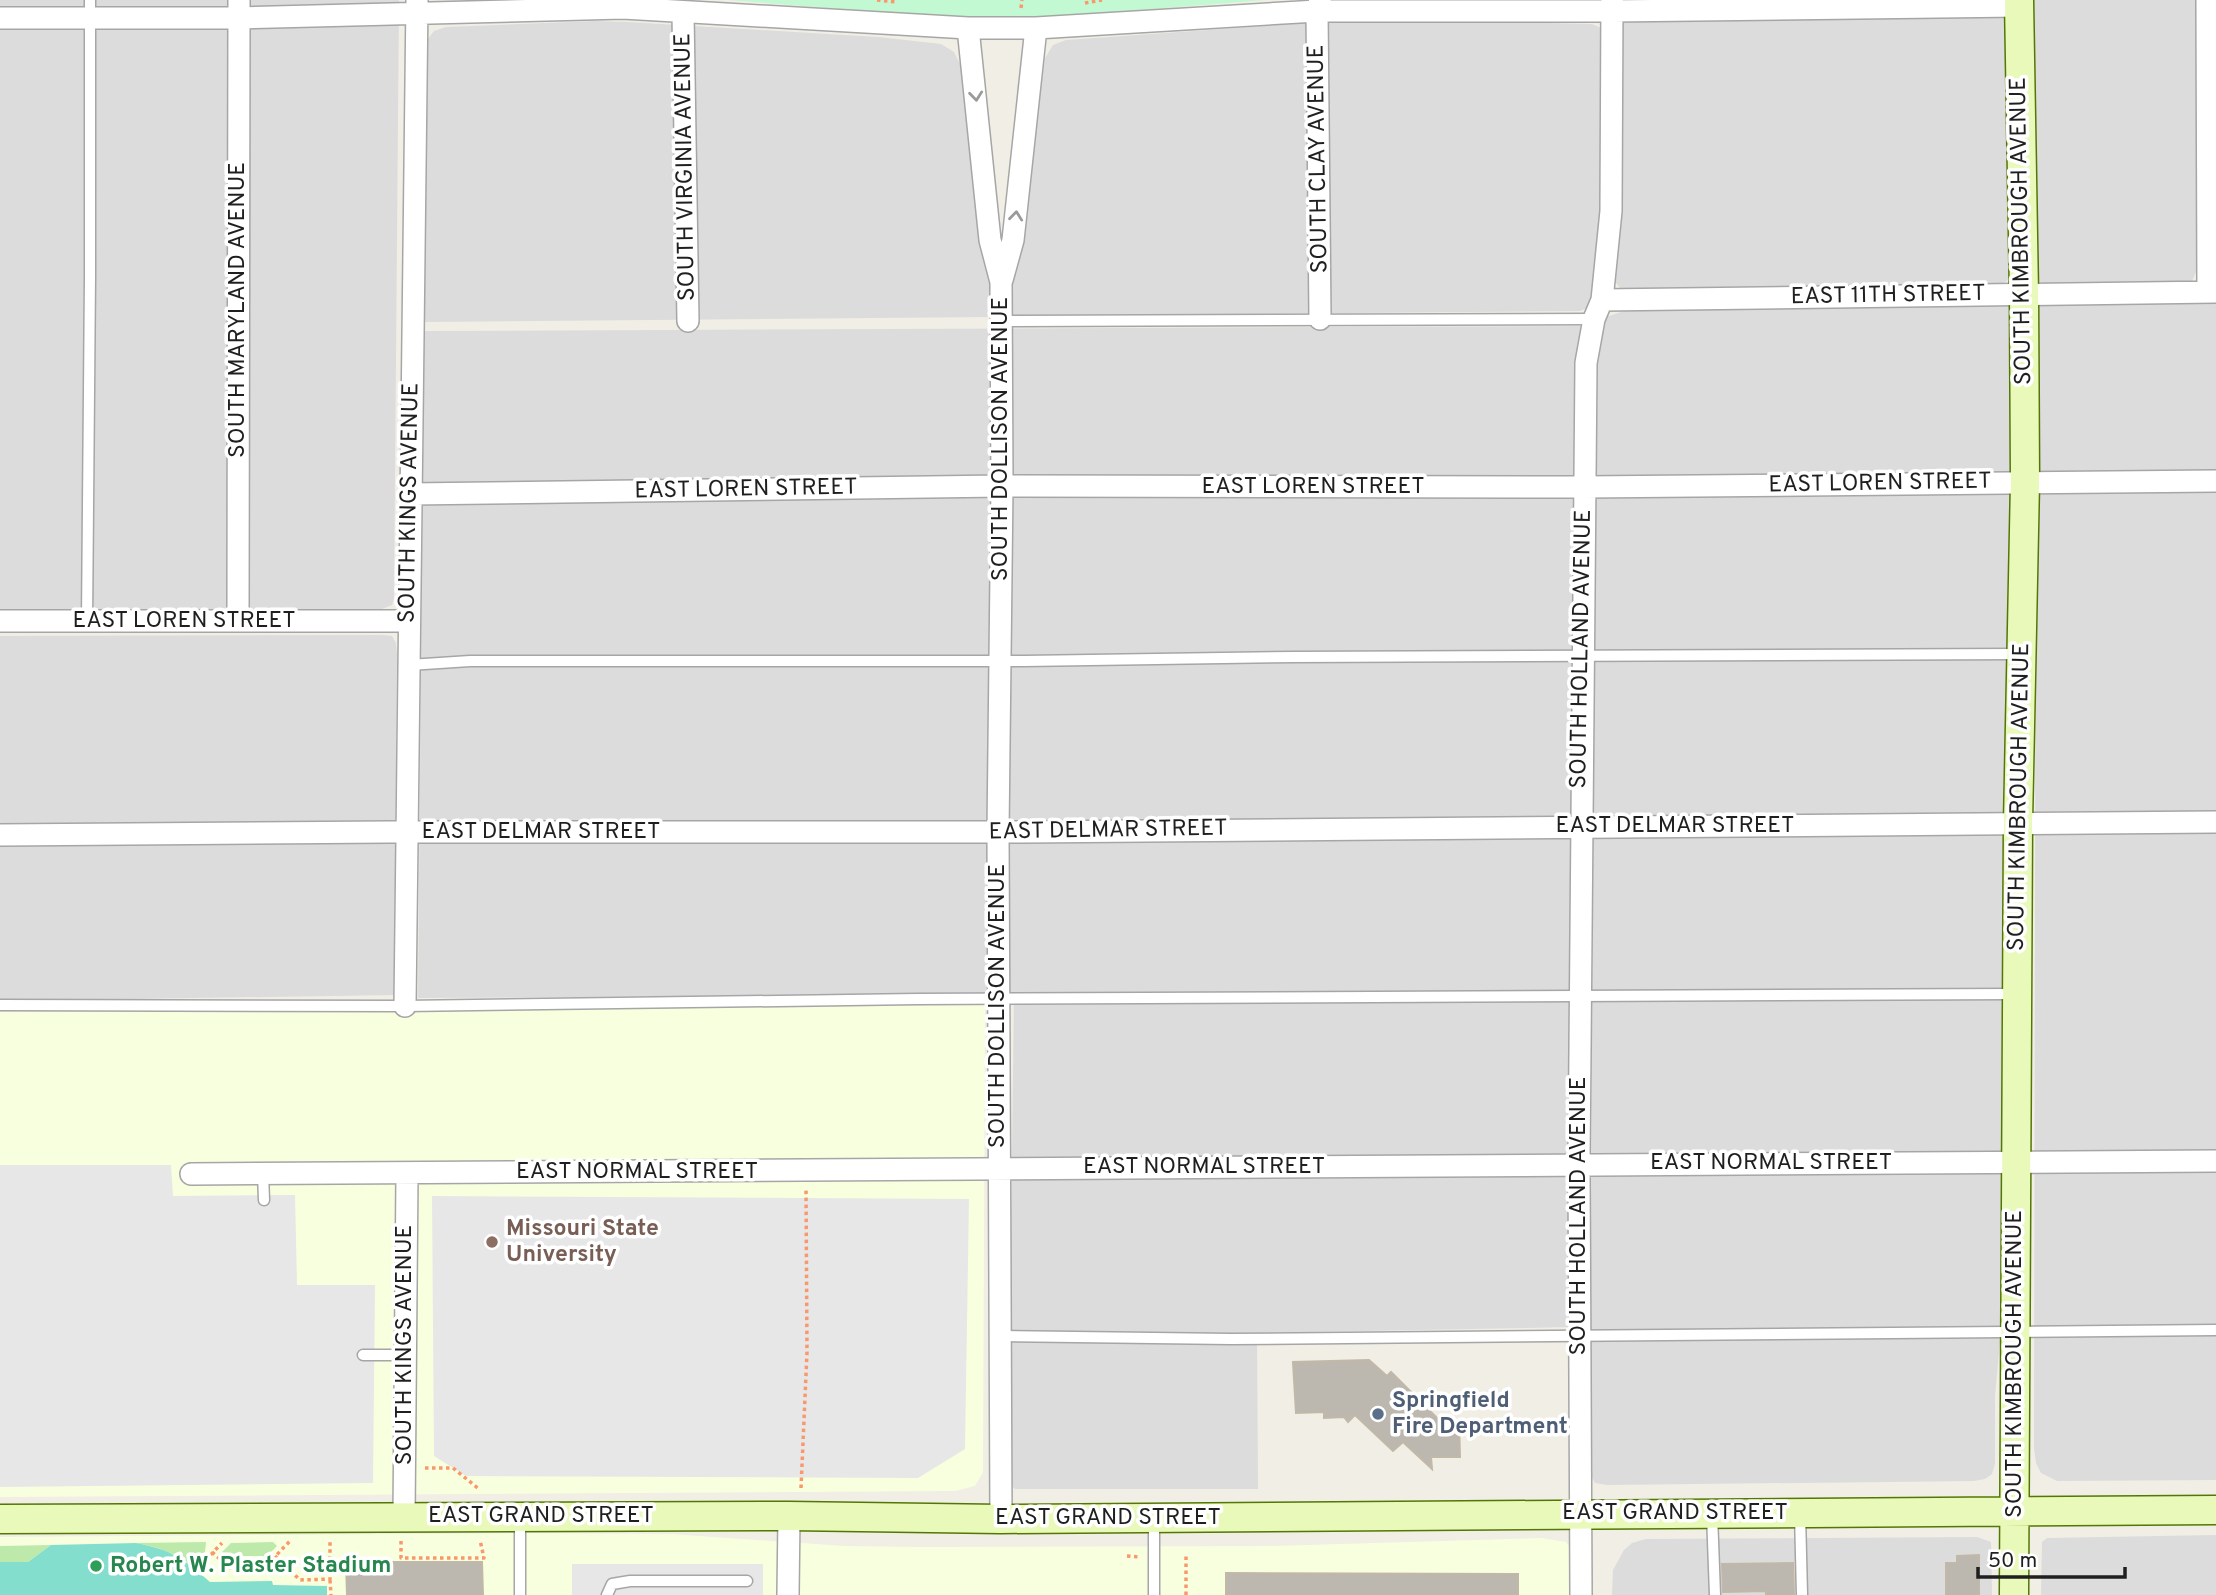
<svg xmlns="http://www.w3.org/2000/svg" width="2216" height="1595" viewBox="0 0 2216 1595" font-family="Overpass,sans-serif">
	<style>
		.residential { fill: #dddcdc }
		.education { fill: #f8ffdf }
		.grass { fill: #bdeaab }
		.park { fill: #c3f9d2 }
		.pitch { fill: #84dece }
		.parking { fill: #e7e7e7 }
		.building { fill: #bcb7af; stroke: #c1b8a8; stroke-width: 2 }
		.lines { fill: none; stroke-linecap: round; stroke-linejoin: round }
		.service-casing { stroke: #a6a6a6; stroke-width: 13 }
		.minor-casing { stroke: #a6a6a6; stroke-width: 24 }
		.secondary-casing { stroke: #537705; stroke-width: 31 }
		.path { stroke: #f9986d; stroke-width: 3.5; stroke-dasharray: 3.5 3.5; stroke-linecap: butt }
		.service { stroke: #fff; stroke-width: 10 }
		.minor { stroke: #fff; stroke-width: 21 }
		.secondary { stroke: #e9f9ba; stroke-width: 28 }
		.oneway { stroke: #9a9a9a }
		.education-dot { fill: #8d6e63; stroke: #fff; stroke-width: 2.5 }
		.service-dot { fill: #5c6f8a; stroke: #fff; stroke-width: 2.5 }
		.leisure-dot { fill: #2e9e5b; stroke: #fff; stroke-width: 2.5 }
		.labels { text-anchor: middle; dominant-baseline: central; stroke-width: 7; stroke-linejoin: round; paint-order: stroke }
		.street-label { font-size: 23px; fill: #1f1f1f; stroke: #fff }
		.education-label { font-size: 23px; font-weight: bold; fill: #785e54; stroke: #fff; text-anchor: start }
		.service-label { font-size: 23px; font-weight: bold; fill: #4e5e75; stroke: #fff; text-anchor: start }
		.leisure-label { font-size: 23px; font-weight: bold; fill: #27864d; stroke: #fff; text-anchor: start }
	</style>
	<rect width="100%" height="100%" fill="#f0eee5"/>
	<path class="residential" d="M0 0H399L394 599 392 605 377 611 0 613Z
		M1621 0H2005L2010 274 2007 281 1999 285 1621 289 1616 283 1615 274Z
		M2031 0H2198L2196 272 2192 281 2184 286H2051L2042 283 2036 279Z
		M1362 19 1592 24 1601 28 1604 39 1602 217 1592 299 1587 308 1580 311 1012 316 1013 285 1045 58 1053 45 1066 40Z
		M595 21 628 22 878 37 941 44 954 52 960 64 963 81 979 228 991 285V317L424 322 427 40 434 31 446 27Z
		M2050 302H2216V1480L2057 1481 2041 1473 2036 1463 2034 1448 2036 312 2040 305Z
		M2010 304 2013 311 2002 1322 1995 1395V1464L1992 1474 1985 1479 1974 1481 1607 1485 1595 1483 1591 1476 1590 1465 1595 377 1601 328 1606 317 1627 310Z
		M1584 326 1572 1327 1257 1333 1258 1489H1015L1010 1484 1008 1473 1014 994 418 998 424 331Z
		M383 635 392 636 396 643 397 654 394 995 0 1001V636Z
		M2216 1535V1595H2041L2042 1542 2047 1538Z
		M1977 1537 1991 1542 1992 1595H1612L1613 1570 1624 1550 1632 1543 1646 1539Z"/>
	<path class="education" d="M985 1005 983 1472 975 1486 955 1491 0 1497V1012Z
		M529 1533 671 1534 845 1546 919 1547 1272 1546 1541 1538 1566 1542 1573 1551 1574 1595H0V1537Z"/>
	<path class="grass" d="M206 1542 205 1552 192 1566C177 1553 156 1547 136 1543Z
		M273 1542 277 1546 267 1556H236L231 1561 222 1552 231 1543Z
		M51 1545 28 1562H0V1546Z"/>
	<path class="park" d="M729 0H1266L1038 18 940 17Z"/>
	<path class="pitch" d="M136 1543C172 1550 183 1558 210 1582L272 1581 273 1585 327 1586V1595H0V1562H28L51 1545Z"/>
	<path class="parking" d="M0 1165H171L173 1196 295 1195 297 1285H375L373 1483 0 1487Z
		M432 1196 969 1199 965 1449 918 1478 466 1476 434 1456Z
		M572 1564H763V1595H572Z"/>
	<path class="building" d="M1369 1360 1387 1376 1391 1372 1440 1421H1459L1460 1457H1431L1432 1469 1403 1442 1393 1451 1355 1415 1348 1422 1344 1417 1324 1418V1412L1296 1413 1293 1362Z
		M1979 1555V1595H1946V1563H1957V1556Z
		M346 1562H482L483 1595H347Z
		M1793 1563 1794 1595H1766V1591L1723 1592 1722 1564Z
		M1226 1573 1518 1574V1595H1226Z"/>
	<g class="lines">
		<g class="service-casing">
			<path id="service" d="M1001 321 1594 319
				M87 621 90 276V0
				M409 665 470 661H1024L1294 657 2019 654
				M0 1005 405 1006 918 999 2014 994
				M263 1174 264 1200
				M1000 1336 1231 1339 2216 1330
				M363 1355H405
				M1712 1514 1715 1595
				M1800 1514 1802 1595
				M520 1517V1595
				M607 1595 612 1584 630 1581H747
				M1154 1595V1518"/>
		</g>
		<g class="minor-casing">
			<path id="minor" d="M1320 0 1317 11 1320 319
				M2207 0 2208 292
				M683 13 688 321
				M0 18H238L623 8 968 28H1036L1317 11H1612L2019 6
				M968 28 990 240 1001 282 1002 486 998 832 1001 1519
				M1002 280 1013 240 1036 28
				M1602 300 2216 292
				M410 494 1002 486 1584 487 2216 481
				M0 621H409
				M238 621 239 0
				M0 835 390 832H1022L2216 822
				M405 1006 417 0
				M191 1174 2216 1161
				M404 1517 407 1174
				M788 1595 789 1516
				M1581 1595 1579 1164 1586 363 1594 319 1602 300 1611 211 1612 0"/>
		</g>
		<g class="secondary-casing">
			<path id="secondary" d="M0 1519 789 1516 1001 1519 2216 1510
				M2014 1595 2018 823 2025 482 2024 294 2019 0"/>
		</g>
		<path class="path" d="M877 0 896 2
			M1085 3 1102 0
			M1021 8 1022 0
			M425 1468H453L479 1489
			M801 1488 807 1352 806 1189
			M401 1541V1558H484L480 1540
			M212 1552 230 1568H264L290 1541
			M275 1556 300 1580 330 1579V1541
			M1127 1556 1139 1557
			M196 1570 222 1543
			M330 1580 331 1595
			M1186 1595V1555"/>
		<use href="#service" class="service"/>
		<use href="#minor" class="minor"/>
		<use href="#secondary" class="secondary"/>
	</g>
	<defs><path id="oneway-chevron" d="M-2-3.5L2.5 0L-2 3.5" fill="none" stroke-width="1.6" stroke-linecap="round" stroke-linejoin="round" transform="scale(1.75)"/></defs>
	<g class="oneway">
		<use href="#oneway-chevron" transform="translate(976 96) rotate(84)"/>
		<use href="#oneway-chevron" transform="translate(1016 216) rotate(-84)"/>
	</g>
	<circle class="education-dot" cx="492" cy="1242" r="7"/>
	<circle class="service-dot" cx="1378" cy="1414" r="7"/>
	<circle class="leisure-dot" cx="96" cy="1566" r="7"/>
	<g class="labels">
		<g class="street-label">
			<text transform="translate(1319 159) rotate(-91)">SOUTH CLAY AVENUE</text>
			<text transform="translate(686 167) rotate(-91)">SOUTH VIRGINIA AVENUE</text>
			<text transform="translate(2022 231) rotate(-91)">SOUTH KIMBROUGH AVENUE</text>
			<text transform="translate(1888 296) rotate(-1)">EAST 11TH STREET</text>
			<text transform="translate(238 310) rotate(-90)">SOUTH MARYLAND AVENUE</text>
			<text transform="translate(1001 439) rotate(-90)">SOUTH DOLLISON AVENUE</text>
			<text transform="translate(1880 484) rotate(-1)">EAST LOREN STREET</text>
			<text x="1313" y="487">EAST LOREN STREET</text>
			<text transform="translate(746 490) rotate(-1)">EAST LOREN STREET</text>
			<text transform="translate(410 503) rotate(-89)">SOUTH KINGS AVENUE</text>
			<text x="184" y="621">EAST LOREN STREET</text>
			<text transform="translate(1582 649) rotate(-89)">SOUTH HOLLAND AVENUE</text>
			<text transform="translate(2020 797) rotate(-89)">SOUTH KIMBROUGH AVENUE</text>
			<text x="1675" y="826">EAST DELMAR STREET</text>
			<text transform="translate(1108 831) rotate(-1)">EAST DELMAR STREET</text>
			<text x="541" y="832">EAST DELMAR STREET</text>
			<text transform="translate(998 1006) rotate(-90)">SOUTH DOLLISON AVENUE</text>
			<text x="1771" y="1163">EAST NORMAL STREET</text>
			<text x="1204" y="1167">EAST NORMAL STREET</text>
			<text x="637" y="1172">EAST NORMAL STREET</text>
			<text transform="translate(1579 1216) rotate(-90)">SOUTH HOLLAND AVENUE</text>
			<text transform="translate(405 1345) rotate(-90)">SOUTH KINGS AVENUE</text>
			<text transform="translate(2015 1364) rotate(-90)">SOUTH KIMBROUGH AVENUE</text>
			<text x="1675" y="1513">EAST GRAND STREET</text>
			<text x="541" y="1516">EAST GRAND STREET</text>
			<text x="1108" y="1518">EAST GRAND STREET</text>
		</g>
		<g class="education-label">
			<text x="506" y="1229">Missouri State<tspan x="506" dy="26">University</tspan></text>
		</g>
		<g class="service-label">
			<text x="1392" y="1401">Springfield<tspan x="1392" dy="26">Fire Department</tspan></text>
		</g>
		<g class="leisure-label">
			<text x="110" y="1566">Robert W. Plaster Stadium</text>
		</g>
	</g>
	<path d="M1978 1567v10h147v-10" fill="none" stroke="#1f1f1f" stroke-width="3.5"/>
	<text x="1988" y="1567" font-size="21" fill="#1f1f1f" stroke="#ffffff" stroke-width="5" paint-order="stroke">50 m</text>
</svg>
